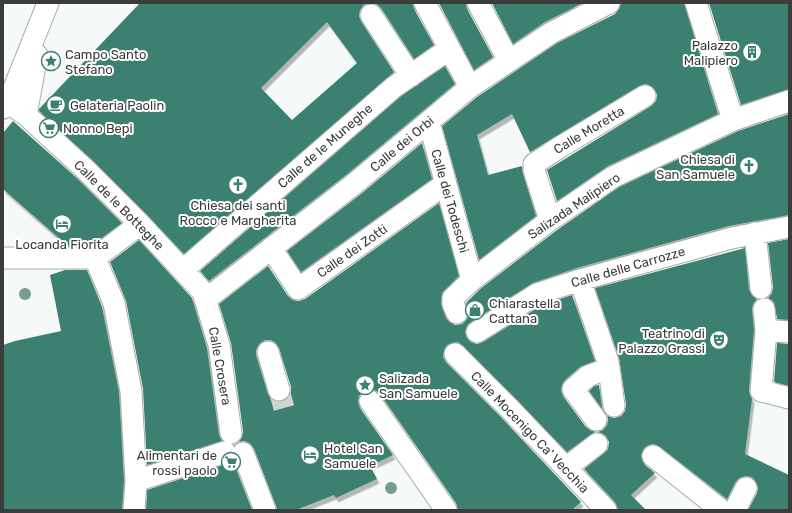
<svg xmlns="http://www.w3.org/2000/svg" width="792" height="513" viewBox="0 0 792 513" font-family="Rubik,sans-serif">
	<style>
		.building { fill: #3b8071; fill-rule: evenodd; filter: url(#shadow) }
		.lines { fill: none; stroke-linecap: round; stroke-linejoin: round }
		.pedestrian-tunnel { stroke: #d0d4d3; stroke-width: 21; stroke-dasharray: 21 10; stroke-linecap: butt }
		.pedestrian-casing { stroke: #a7acaa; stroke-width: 23 }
		.pedestrian { stroke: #fff; stroke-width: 21 }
		.tree { fill: #789b94 }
		.labels { text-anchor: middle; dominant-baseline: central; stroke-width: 4; stroke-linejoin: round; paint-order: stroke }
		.poi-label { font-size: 13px; fill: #3b3d3d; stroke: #fff; text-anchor: start }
		.street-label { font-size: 13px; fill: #3b3d3d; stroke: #fff }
	</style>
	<defs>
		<filter id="shadow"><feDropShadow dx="2.5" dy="4.5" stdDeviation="0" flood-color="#0004"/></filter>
	</defs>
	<rect width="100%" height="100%" fill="#f5faf8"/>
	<path class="building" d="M140 3H413L414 9 434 45 414 59 381 8 376 4 371 3 364 5 360 10 359 16 361 21 394 72 184 254 148 216 94 162 39 111V109ZM327 22 357 63 292 120 261 88Z
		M439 3H466L467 9 493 57 474 70Z
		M492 3H583L545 22 513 44Z
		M621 3H684L718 114 608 166 557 201 547 170 651 106 656 101 657 95 655 90 651 86 645 84 639 86 530 152 512 114 477 135 488 175 522 166 523 174 536 216 479 260 442 126 477 97 557 43 615 14 619 9Z
		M709 3H789V89L741 105Z
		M445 66 455 84 346 175 209 281 200 271 401 96Z
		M789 114V215L729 226 577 268 533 283 471 322 467 326 465 332 467 338 471 342 477 344 483 342 542 305 572 295 595 361 580 367 565 380 562 385 561 391 563 396 586 427 592 431 598 432 603 430 607 425 608 419 607 415 610 417 615 418 621 416 625 411 626 404 619 358 595 288 745 248 749 290 752 295 757 299 753 304 752 310 754 330 749 390 750 395 752 399 745 454 789 475V510H748L757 493 758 488 756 482 752 477 746 476 739 478 735 483 727 499 660 447 654 444 649 445 644 448 641 455 642 460 645 465 655 473 631 495 646 510H618L615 502 584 469 604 453 608 449 609 442 606 436 601 433 595 432 590 435 567 452 463 346 458 342 452 343 447 345 444 351 443 357 446 362 501 417 581 502 572 510H458L456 503 380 394 375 390 369 389 363 391 359 396 358 402 360 408 393 455 370 466 377 479 336 498 334 495 296 510H277L276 506 254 449 250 443 244 441 239 442 242 437 243 431 231 343 219 304 268 266 288 296 293 300 299 301 305 299 439 203 459 276 442 293 441 304 446 318 450 322 455 325 462 324 466 320 469 315 466 303 480 289 557 230 619 187 738 131ZM265 340H271L276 343 279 348 291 387V392L288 398 282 402H276L271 399 268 394 256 355V350L259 344Z
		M13 121 78 179 122 223 91 246H68L3 189V133Z
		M422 143 432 179 301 272 287 251 362 193Z
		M789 239V320L777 319 774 302 768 298 772 293 773 287 768 243Z
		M139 240 192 298 207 348 219 435 222 441 147 465 143 389 126 301 110 262Z
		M65 270H87L102 307 119 392 124 481 122 510H3V345L15 341 61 331 50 275Z
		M777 343 789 344V386L774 382Z
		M599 385 602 408V409L589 391 594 386Z
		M233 461 252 510H146L147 490 229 463Z"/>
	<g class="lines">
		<path class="pedestrian-tunnel" d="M279 390 284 408"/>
		<g class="pedestrian-casing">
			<path id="pedestrian" d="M425 3 470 87
				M478 3 509 61
				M696 3 733 120
				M371 15 411 76
				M8 103 26 115 86 170 140 224 203 292 219 345 231 433
				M3 108 8 103 48 3
				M26 115 37 55
				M429 122 472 280
				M534 164 560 147 645 96
				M534 170 550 220
				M755 233 761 288
				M271 248 298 289 445 184
				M3 258H95
				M183 270 394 87 449 49
				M580 280 608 362 609 368 588 376 573 389 596 420
				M205 300 354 184 470 87 551 33 609 3
				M764 309 766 330 761 391 789 398
				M457 313 453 304V298L472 280 550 220 613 177 733 120 789 101
				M766 330 789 332
				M477 332 537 294 580 280 732 238 789 227
				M268 352 279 390
				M455 354 510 409 606 510
				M609 368 614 406
				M370 401 446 510
				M243 453 265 510
				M653 456 721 510
				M566 468 597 444
				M136 481 225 452
				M134 510 136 481 131 391 114 303 95 258 140 224
				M735 510 746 488"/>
		</g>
		<use href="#pedestrian" class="pedestrian"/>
	</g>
	<g class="tree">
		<circle cx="25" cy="294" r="6"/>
		<circle cx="391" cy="488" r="6"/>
	</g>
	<defs>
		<g id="building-ring" transform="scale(1)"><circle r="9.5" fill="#fff" stroke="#3d8072" stroke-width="1.5"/><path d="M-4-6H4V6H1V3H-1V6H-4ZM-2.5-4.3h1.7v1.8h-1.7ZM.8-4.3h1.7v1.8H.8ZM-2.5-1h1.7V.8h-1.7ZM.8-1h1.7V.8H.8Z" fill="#3d8072"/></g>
		<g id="sight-ring" transform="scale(1)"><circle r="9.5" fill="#fff" stroke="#3d8072" stroke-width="1.5"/><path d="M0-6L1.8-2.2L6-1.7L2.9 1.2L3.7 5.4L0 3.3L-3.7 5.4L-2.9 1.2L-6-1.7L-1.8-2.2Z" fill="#3d8072"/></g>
		<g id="cafe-ring" transform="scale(1)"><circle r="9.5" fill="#fff" stroke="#3d8072" stroke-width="1.5"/><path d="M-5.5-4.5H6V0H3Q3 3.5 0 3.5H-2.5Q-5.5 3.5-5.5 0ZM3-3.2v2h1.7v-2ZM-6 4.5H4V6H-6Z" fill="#3d8072"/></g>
		<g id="supermarket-ring" transform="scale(1)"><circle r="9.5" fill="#fff" stroke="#3d8072" stroke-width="1.5"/><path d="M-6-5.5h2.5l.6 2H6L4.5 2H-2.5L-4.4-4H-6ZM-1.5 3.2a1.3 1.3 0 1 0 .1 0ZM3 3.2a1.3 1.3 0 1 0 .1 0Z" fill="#3d8072"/></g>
		<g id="church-ring" transform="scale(1)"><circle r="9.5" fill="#fff" stroke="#3d8072" stroke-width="1.5"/><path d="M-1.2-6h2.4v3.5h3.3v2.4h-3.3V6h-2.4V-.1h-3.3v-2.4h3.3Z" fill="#3d8072"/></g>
		<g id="hotel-ring" transform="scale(1)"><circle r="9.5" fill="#fff" stroke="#3d8072" stroke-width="1.5"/><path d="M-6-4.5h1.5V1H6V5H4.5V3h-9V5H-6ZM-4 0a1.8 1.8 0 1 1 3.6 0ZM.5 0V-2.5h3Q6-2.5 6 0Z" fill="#3d8072"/></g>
		<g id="shop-ring" transform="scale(1)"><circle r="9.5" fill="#fff" stroke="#3d8072" stroke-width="1.5"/><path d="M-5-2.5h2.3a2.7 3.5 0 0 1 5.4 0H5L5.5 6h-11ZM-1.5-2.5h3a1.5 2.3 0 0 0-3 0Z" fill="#3d8072"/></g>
		<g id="theatre-ring" transform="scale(1)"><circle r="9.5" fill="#fff" stroke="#3d8072" stroke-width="1.5"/><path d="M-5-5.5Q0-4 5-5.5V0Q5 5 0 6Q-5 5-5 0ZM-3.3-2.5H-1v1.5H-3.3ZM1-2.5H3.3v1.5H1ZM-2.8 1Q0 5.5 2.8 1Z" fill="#3d8072"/></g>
	</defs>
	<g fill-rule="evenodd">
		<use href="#building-ring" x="752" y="52"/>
		<use href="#sight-ring" x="51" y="61"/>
		<use href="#cafe-ring" x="56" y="105"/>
		<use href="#supermarket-ring" x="49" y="128"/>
		<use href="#church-ring" x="749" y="166"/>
		<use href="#church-ring" x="238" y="185"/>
		<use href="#hotel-ring" x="62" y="224"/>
		<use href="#shop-ring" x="475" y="310"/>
		<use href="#theatre-ring" x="719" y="340"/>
		<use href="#sight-ring" x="365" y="385"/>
		<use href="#hotel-ring" x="310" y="455"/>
		<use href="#supermarket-ring" x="231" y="462"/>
	</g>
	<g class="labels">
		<g class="poi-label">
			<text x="738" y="45" text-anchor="end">Palazzo<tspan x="738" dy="15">Malipiero</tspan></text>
			<text x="65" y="54">Campo Santo<tspan x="65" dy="15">Stefano</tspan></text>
			<text x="70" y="105">Gelateria Paolin</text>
			<text x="63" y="128">Nonno Bepi</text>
			<text x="735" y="159" text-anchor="end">Chiesa di<tspan x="735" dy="15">San Samuele</tspan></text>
			<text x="238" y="205" text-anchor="middle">Chiesa dei santi<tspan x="238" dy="15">Rocco e Margherita</tspan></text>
			<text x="62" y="244" text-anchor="middle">Locanda Fiorita</text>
			<text x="489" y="303">Chiarastella<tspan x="489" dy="15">Cattana</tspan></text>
			<text x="705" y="333" text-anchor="end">Teatrino di<tspan x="705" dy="15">Palazzo Grassi</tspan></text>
			<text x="379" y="378">Salizada<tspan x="379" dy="15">San Samuele</tspan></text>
			<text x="324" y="448">Hotel San<tspan x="324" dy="15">Samuele</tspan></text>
			<text x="217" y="455" text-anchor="end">Alimentari de<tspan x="217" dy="15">rossi paolo</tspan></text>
		</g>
		<g class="street-label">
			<text transform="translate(589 130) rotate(-31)">Calle Moretta</text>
			<text transform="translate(402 144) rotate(-40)">Calle dei Orbi</text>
			<text transform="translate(325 146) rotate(-41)">Calle de le Muneghe</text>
			<text transform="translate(450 201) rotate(74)">Calle dei Todeschi</text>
			<text transform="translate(119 205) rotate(45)">Calle de le Botteghe</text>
			<text transform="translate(574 206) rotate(-34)">Salizada Malipiero</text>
			<text transform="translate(352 251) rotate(-35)">Calle dei Zotti</text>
			<text transform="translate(628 267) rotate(-16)">Calle delle Carrozze</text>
			<text transform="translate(220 366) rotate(80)">Calle Crosera</text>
			<text transform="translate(530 432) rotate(46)">Calle Mocenigo Ca' Vecchia</text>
		</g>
	</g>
	<rect width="792" height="513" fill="none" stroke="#3b3d3d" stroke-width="8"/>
</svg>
